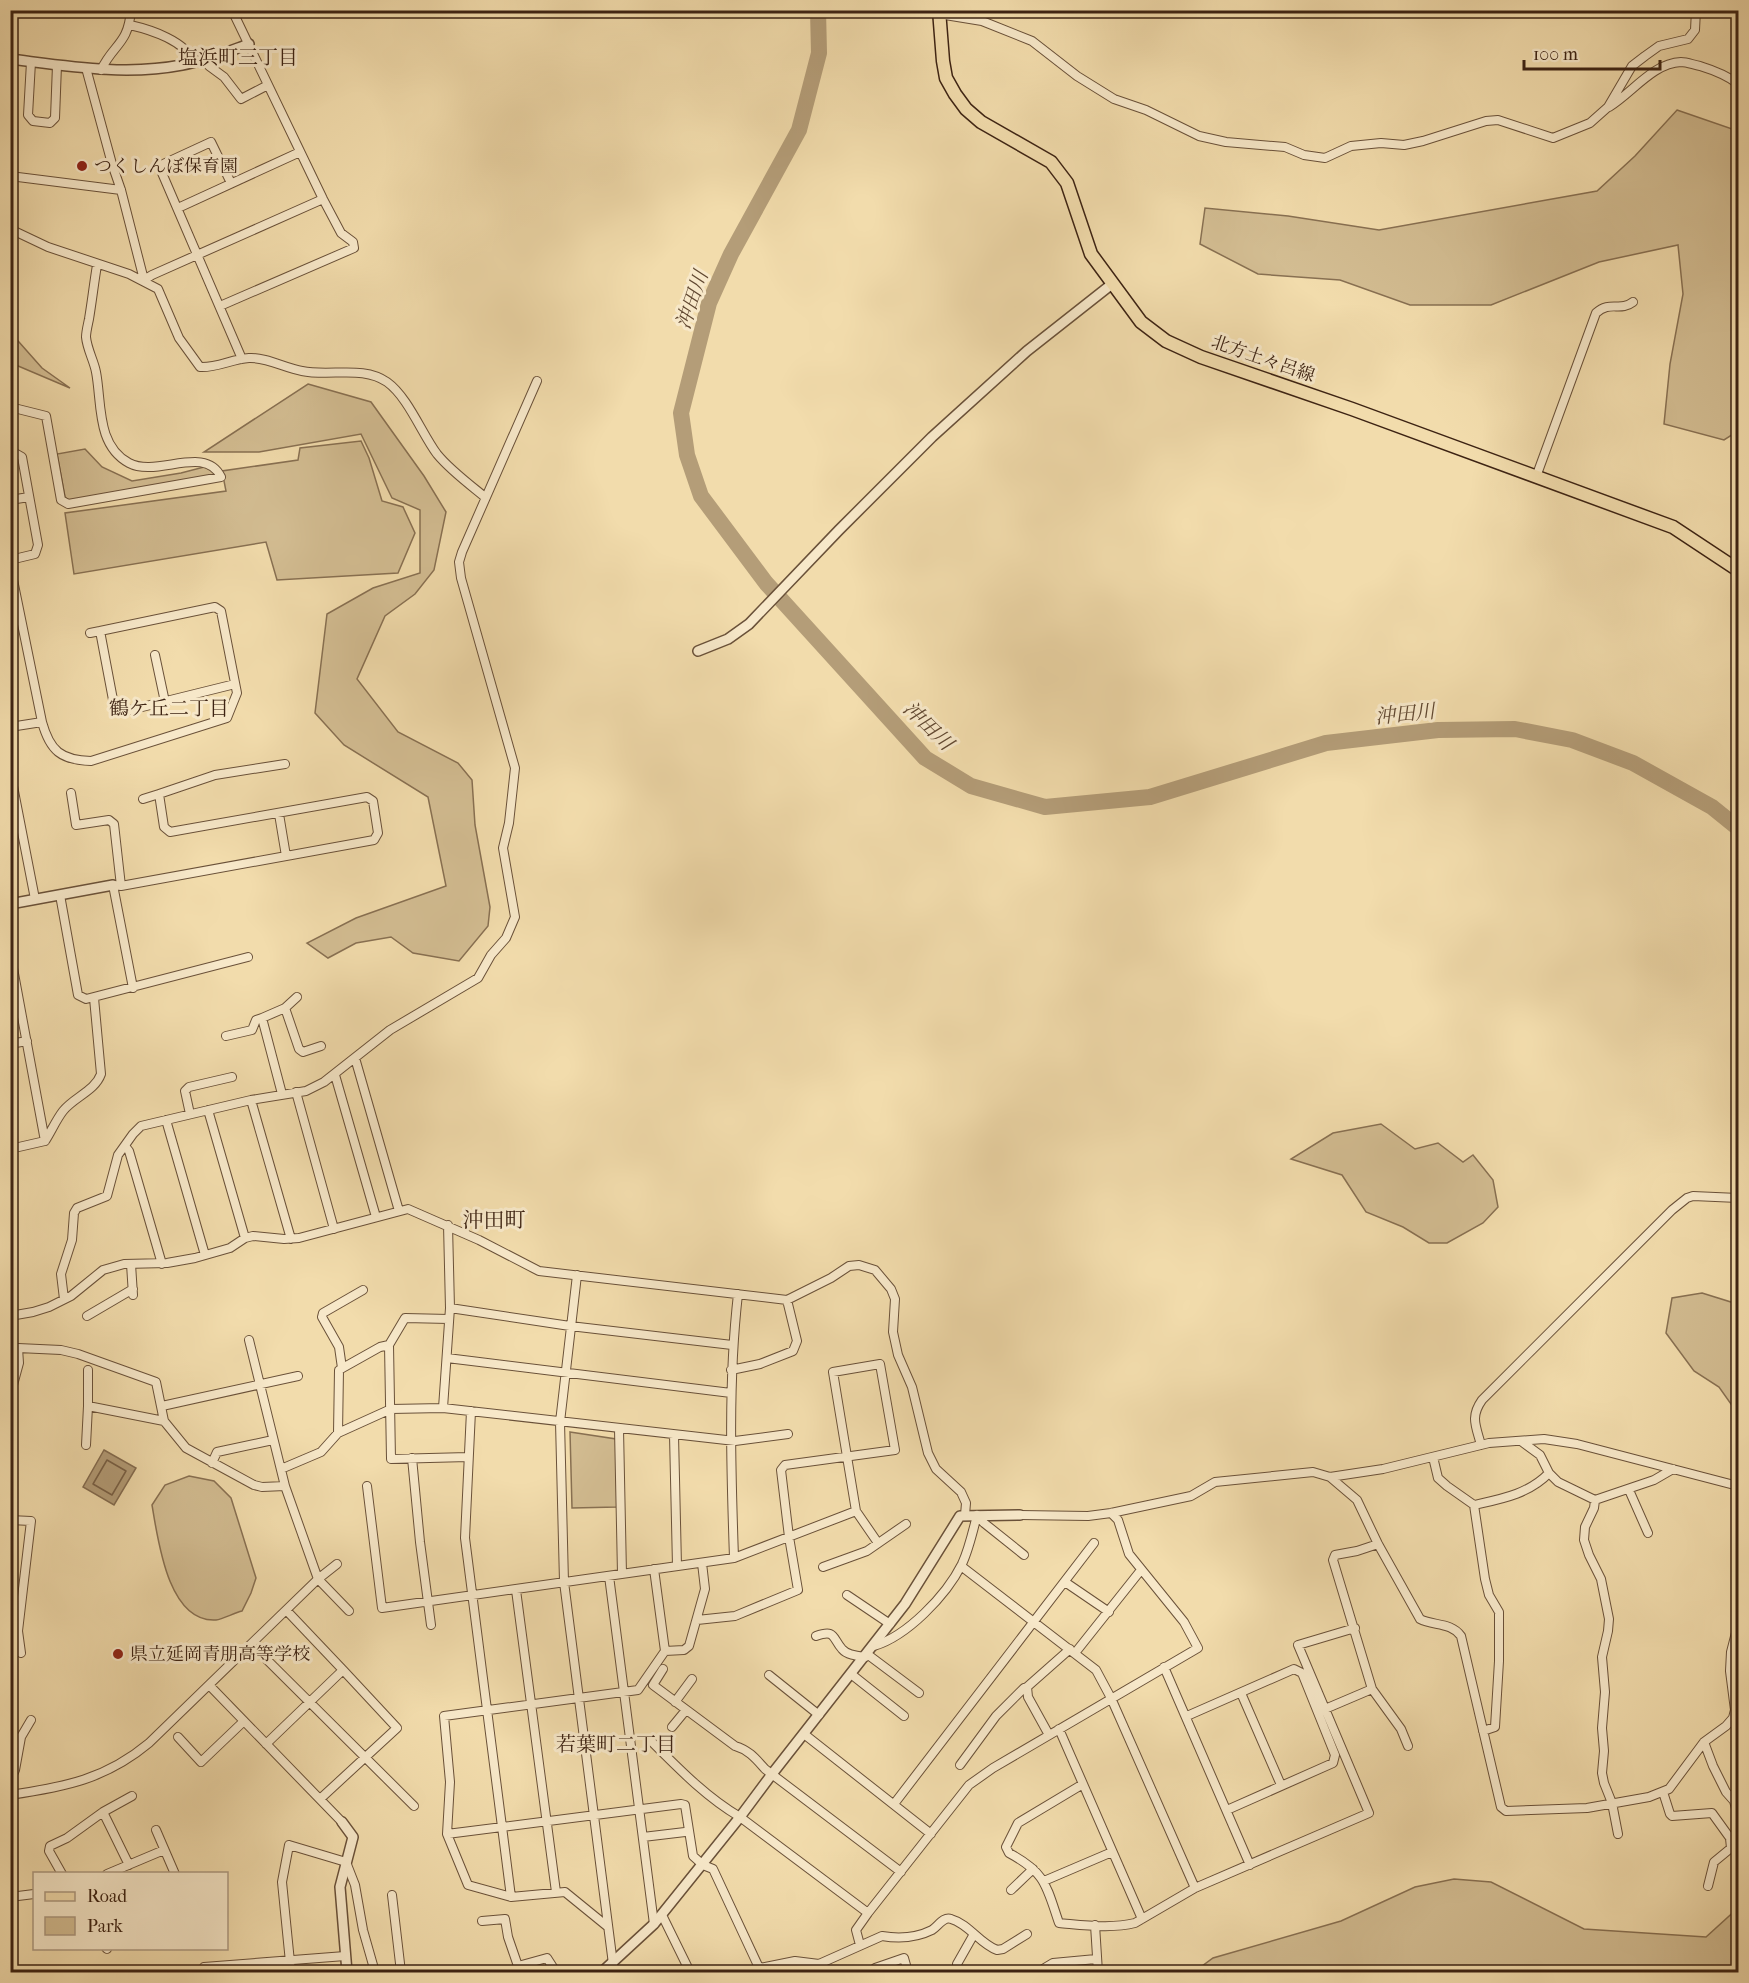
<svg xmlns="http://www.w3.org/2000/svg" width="1749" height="1983" viewBox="0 0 1749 1983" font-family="'IM FELL French Canon','Noto Serif JP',serif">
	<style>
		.green { fill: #d3bd92; stroke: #887052; stroke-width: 1.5 }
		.water { fill: #b49d78; stroke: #846c50; stroke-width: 1.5 }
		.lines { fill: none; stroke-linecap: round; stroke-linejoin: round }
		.shore { stroke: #786046; stroke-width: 1.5 }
		.river { stroke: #b49d78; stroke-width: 16 }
		.minor-casing { stroke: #6a5139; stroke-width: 10 }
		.tertiary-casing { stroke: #6a5139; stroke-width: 12 }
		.primary-casing { stroke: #3d2313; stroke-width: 15 }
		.minor { stroke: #f7e8c9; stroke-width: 8 }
		.tertiary { stroke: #f7e8c9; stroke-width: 9 }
		.primary { stroke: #f2dcac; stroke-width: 12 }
		.poi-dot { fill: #8f2418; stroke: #f7e8c9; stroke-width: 2 }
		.labels { text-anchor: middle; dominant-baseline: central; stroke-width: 6; stroke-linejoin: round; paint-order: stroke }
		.poi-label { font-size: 18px; fill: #3d2313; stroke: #f7e8c9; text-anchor: start }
		.street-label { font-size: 18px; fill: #3d2313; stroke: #f7e8c9 }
		.neighbourhood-label { font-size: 20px; fill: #3d2313; stroke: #f7e8c9 }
		.water-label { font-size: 20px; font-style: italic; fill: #614831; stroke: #f7e8c9 }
		.quarter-label { font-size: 21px; fill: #3d2313; stroke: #f7e8c9 }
	</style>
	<rect width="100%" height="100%" fill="#f2dcac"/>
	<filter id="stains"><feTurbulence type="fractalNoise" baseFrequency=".00333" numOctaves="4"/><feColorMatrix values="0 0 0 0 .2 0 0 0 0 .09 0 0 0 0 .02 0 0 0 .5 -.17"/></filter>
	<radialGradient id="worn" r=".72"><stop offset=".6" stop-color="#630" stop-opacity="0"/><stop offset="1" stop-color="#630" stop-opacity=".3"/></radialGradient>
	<path class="green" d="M1677 110 1738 131V431L1724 440 1664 424 1670 364 1683 294 1678 245 1599 262 1491 305H1410L1340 280 1258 274 1200 244 1205 208 1288 216 1379 230 1597 191 1635 156Z
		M11 333 42 368 70 388 11 363Z
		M308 384 371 402 424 476 446 512 434 570 415 594 385 616 357 679 398 732 458 763 472 780 475 825 490 907 488 926 459 961 413 953 391 937 356 943 328 958 307 943 356 918 446 886 428 797 344 745 315 713 327 614 373 588 420 573V510L392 498 361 434 259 452H204Z
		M361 441 369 458 382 501 403 507 415 533 398 573 277 580 266 542 74 574 65 513 226 491 222 471 298 460 300 448Z
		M85 449 102 467 132 481 181 473 204 467 214 471V475L70 501 65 497 57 454Z
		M1381 1124 1415 1149 1438 1143 1463 1162 1473 1155 1493 1180 1498 1207 1483 1223 1447 1243H1429L1403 1227 1366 1212 1342 1175 1291 1159 1333 1133Z
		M1702 1293 1734 1303 1738 1308V1414L1719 1387 1694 1371 1666 1333 1672 1298Z
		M570 1432 616 1439 617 1507 572 1508Z
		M189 1476 214 1481 231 1498 256 1578 251 1593 242 1611C234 1613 223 1619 216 1620 168 1623 158 1540 152 1505L165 1485Z
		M1454 1879 1491 1882 1584 1929 1706 1937 1738 1908V1972H1194L1213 1958 1341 1921 1415 1887Z"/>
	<path class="water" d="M104 1450 136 1468 114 1505 83 1487Z"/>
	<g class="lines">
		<path class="shore" d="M107 1460 126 1471 112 1495 93 1484Z"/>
		<path class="river" d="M818 10 819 53 799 130 731 254 709 303 681 413 687 455 701 496 766 583 925 758 971 786 1045 807 1150 797 1326 743 1438 730 1515 729 1572 740 1633 763 1712 807 1738 828"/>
		<g class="minor-casing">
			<path id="minor" d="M161 12 162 10
				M939 14 982 21 1032 41 1077 76 1114 99 1146 110 1199 136 1226 142 1285 147 1304 155 1325 158 1351 146 1381 143 1404 145 1423 141 1486 121 1498 120 1553 138 1590 123 1608 107 1632 66 1645 56 1659 46 1688 39 1695 30 1696 10
				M130 25C152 30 185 41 194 62
				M207 59 209 66 224 77 241 99 268 85
				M31 62 28 115 33 121 50 123 55 118 57 65
				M86 68 112 164 121 190 144 280 152 275 323 199
				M101 70C114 43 128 45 131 10
				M1609 107C1632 93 1653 63 1681 62 1687 62 1694 65 1700 66 1713 70 1728 76 1738 84
				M10 176 121 190
				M231 183 211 142 159 166 242 359
				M178 208 300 152
				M10 229 48 247 129 274 158 289 179 338 200 367C217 368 232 359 249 358 266 357 285 368 302 371 330 377 363 365 387 382 408 397 422 434 437 454 450 470 469 484 485 497
				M220 306 354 248 353 242 341 233 323 199 232 10
				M10 407 46 416 61 500 68 504 221 477C205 444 157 478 129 463 96 445 102 403 96 372 94 361 87 349 86 337 86 332 88 324 89 319 92 301 94 283 97 265
				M10 453H15L22 457 38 545 35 554 10 560
				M1536 477 1596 313C1610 300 1620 312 1633 302
				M10 500 29 497
				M10 565 42 722 10 727
				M90 633 100 631
				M155 655 165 702
				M42 722C50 751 61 760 91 761L227 718 237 693 221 611 215 607 100 631 114 705 122 712 235 684
				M10 782 12 781 35 899
				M71 793 76 825 109 820 114 824 121 886
				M143 799 159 794
				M279 814 286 856
				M60 895 78 995 86 999 248 957
				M10 952 45 1141 10 1149
				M133 988 113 885 121 886 374 840 378 833 373 801 367 797 170 832 164 827 159 794 215 775 285 764
				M285 1008 297 997
				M226 1036 252 1030 256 1020 262 1018
				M10 1044 27 1041
				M355 1058 399 1211
				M335 1075 376 1217
				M296 1092 334 1229
				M282 1094 262 1018 285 1008 299 1049 303 1052 321 1046
				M251 1100 291 1239
				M208 1110 245 1238
				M190 1114 185 1091 189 1087 232 1077
				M166 1120 205 1255
				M45 1141C51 1132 56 1120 63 1111 74 1097 95 1091 101 1074L94 998
				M125 1146 129 1151 162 1264
				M131 1264 133 1295
				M577 1275 560 1422 564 1582 613 1964
				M64 1299 61 1274 72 1240 74 1213 77 1208 107 1196 118 1155 133 1134 141 1126 251 1100 306 1091 324 1082 390 1030 478 978 491 955 506 938 515 917 503 848 509 823 515 768 461 578 459 562 462 552 537 381
				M450 1308 570 1326 732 1345
				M10 1316 33 1312 49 1307 71 1296 103 1270 124 1264 167 1263 195 1258 230 1248 245 1238 253 1236 284 1239 299 1238 408 1209 479 1240 539 1271 787 1300 831 1278 849 1266 859 1265 875 1270 891 1289 895 1299 893 1332 898 1355 912 1387 928 1453 936 1469 961 1492 966 1503 965 1515
				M87 1316 133 1289
				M249 1340 285 1486
				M389 1345 391 1459 468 1457
				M447 1358 731 1393
				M342 1368 339 1347 322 1317 323 1313 363 1290
				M88 1370V1406L164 1421
				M731 1370 760 1364 793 1351 797 1341 787 1300
				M10 1396 19 1363 18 1348 61 1350 78 1354 156 1382 164 1421 186 1448 254 1485 262 1487 285 1486 318 1579 149 1743C106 1779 65 1787 10 1795
				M162 1406 298 1376
				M443 1408 450 1308 448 1225
				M471 1411 465 1538 511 1897
				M619 1429 622 1574
				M338 1433 339 1370 380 1347 389 1345 405 1318 449 1319
				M674 1435 677 1566
				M1521 1441 1540 1455 1549 1473 1558 1482 1595 1500 1594 1508 1585 1527 1584 1540 1589 1555 1601 1579 1609 1619 1608 1631 1602 1657 1605 1692 1602 1728 1604 1751 1602 1773 1604 1783 1612 1803 1618 1834
				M86 1445 88 1406
				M1481 1445C1476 1426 1470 1417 1482 1400L1672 1210 1687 1198 1693 1196 1738 1198
				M1433 1457 1438 1478 1447 1486 1474 1505 1485 1579 1489 1595 1499 1612V1661L1495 1727 1483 1731
				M412 1458 420 1542 431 1625
				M212 1463 217 1452 273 1440
				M281 1469 321 1452 338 1433 391 1409 443 1408 735 1441 788 1434
				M1330 1477 1357 1500 1378 1544 1420 1619C1433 1626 1451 1622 1461 1636L1501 1807 1506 1811 1587 1808 1649 1797 1669 1789 1704 1742 1726 1726 1733 1718 1735 1710 1730 1671 1731 1652 1738 1625
				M367 1486 382 1608 734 1558 856 1511 833 1372 880 1364 895 1450 785 1465 781 1470 789 1537 798 1590 735 1616 697 1620
				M1629 1490 1648 1533
				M1595 1500 1654 1480 1673 1469
				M1474 1505C1501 1499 1529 1494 1549 1473
				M856 1511 878 1543
				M977 1515 984 1523 1024 1555
				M1020 1515 1088 1516 1111 1513 1191 1496 1215 1482 1313 1472 1330 1477 1383 1469 1489 1443 1544 1439 1577 1444 1738 1486
				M10 1520 31 1521 18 1631 21 1653
				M734 1558C731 1470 728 1382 738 1294
				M337 1564 318 1579 349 1611
				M961 1566 1096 1670 1111 1698 1195 1888
				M823 1567 867 1551 906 1524
				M654 1569 665 1651
				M609 1576 654 1924
				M1065 1582 1109 1612
				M516 1590 556 1892
				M847 1595 890 1624
				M287 1611 343 1670
				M816 1636C836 1629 832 1638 842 1649 847 1655 857 1656 865 1657
				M251 1644 414 1806
				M874 1646C907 1636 946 1596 962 1564 969 1549 973 1531 977 1515
				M1075 1653 1141 1570
				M867 1654 919 1693
				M1164 1667 1250 1865
				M663 1669 653 1685 735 1746C749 1750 756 1759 765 1769L901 1872
				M851 1674 904 1716
				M769 1675 819 1715
				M209 1685 342 1822
				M1372 1689 1333 1560 1335 1555 1357 1551 1378 1544
				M1241 1693 1281 1785
				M675 1702 692 1679
				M1325 1709 1372 1689 1401 1729 1408 1746
				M1187 1716 1294 1669 1302 1673 1335 1755 1333 1763 1227 1810
				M672 1727 686 1710
				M1059 1729 1142 1919
				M804 1734 931 1834
				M1049 1735 1028 1697 1027 1687 1070 1649
				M178 1737 201 1762 244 1721
				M650 1740C678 1768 706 1797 740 1817L868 1913
				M1704 1742 1713 1766 1726 1792 1734 1801 1738 1816
				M266 1744 343 1670 397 1728 320 1799
				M960 1765 996 1716 1024 1688 1027 1687
				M10 1781 15 1770 21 1737 31 1720
				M1083 1784 1018 1823 1006 1847 1009 1853C1046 1873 1046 1885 1059 1923 1083 1925 1111 1929 1135 1923L1195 1888 1369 1813 1298 1645 1355 1628
				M1663 1792 1670 1814 1672 1816 1712 1813 1730 1838 1731 1848 1714 1862 1708 1886
				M894 1804 1094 1543
				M103 1812 129 1865
				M156 1830 175 1874
				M447 1834 681 1804 685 1805 693 1856 703 1865 713 1869 761 1972
				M643 1837 685 1832
				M62 1874 49 1851 50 1846 67 1838 103 1812 132 1796
				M107 1874 164 1850
				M1044 1881 1112 1852
				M1011 1890 1033 1869
				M392 1895 401 1972
				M10 1897 34 1894
				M662 1915 690 1972
				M482 1921 505 1919 508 1937 518 1966 547 1958 556 1972
				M1095 1925 1098 1972
				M608 1927 565 1892 511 1897 468 1885 447 1834 450 1782 444 1716 638 1690 665 1651 684 1650 689 1646 705 1589 702 1563
				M860 1945 856 1930 868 1913 969 1785 993 1768 1198 1648 1184 1622 1129 1554 1118 1520 1111 1513
				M106 1948 107 1949
				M760 1968 795 1961 819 1964 882 1936C900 1939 916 1938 932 1930 938 1926 944 1916 951 1919 969 1924 980 1944 997 1950L1003 1949 1027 1934
				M875 1968 904 1958 908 1972
				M205 1972 204 1967 345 1956
				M291 1972 282 1882 289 1845 346 1862 355 1885 363 1930 375 1972
				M959 1972 957 1964 974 1934
				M1038 1972 1053 1963 1096 1959"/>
		</g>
		<g class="tertiary-casing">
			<path id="tertiary" d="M10 59C67 66 125 76 182 65 205 61 227 52 249 44
				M698 651 728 639 749 624 839 530 932 437 1027 351 1112 284
				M10 904 113 885
				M342 1822 353 1837 340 1887 347 1972
				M602 1972 654 1924 740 1817 772 1774 905 1604 960 1516 1020 1515"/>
		</g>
		<g class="primary-casing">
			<path id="primary" d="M939 10 943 61 946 78 955 94 966 109 981 122 1051 162 1067 183 1091 254 1141 322 1166 341 1201 357 1352 409 1673 527 1738 570"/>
		</g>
		<use href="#minor" class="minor"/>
		<use href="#tertiary" class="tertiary"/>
		<use href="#primary" class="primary"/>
	</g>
	<g class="poi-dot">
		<circle cx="82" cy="166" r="6"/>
		<circle cx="118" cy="1654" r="6"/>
	</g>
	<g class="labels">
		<g class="poi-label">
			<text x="94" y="166">つくしんぼ保育園</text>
			<text x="130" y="1654">県立延岡青朋高等学校</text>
		</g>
		<g class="street-label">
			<text transform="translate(1263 359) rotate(19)">北方土々呂線</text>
		</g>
		<g class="neighbourhood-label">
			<text x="238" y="57">塩浜町三丁目</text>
			<text x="169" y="708">鶴ケ丘二丁目</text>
			<text x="616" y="1744">若葉町二丁目</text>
		</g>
		<g class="water-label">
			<text transform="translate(692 300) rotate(-71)">沖田川</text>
			<text transform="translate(1405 714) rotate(-6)">沖田川</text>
			<text transform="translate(928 726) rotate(44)">沖田川</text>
		</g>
		<g class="quarter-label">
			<text x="494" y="1220">沖田町</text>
		</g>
	</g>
	<rect width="1749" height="1983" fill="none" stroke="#f2dcac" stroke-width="36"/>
	<rect x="12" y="12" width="1725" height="1959" fill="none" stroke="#3d2313" stroke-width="3"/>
	<rect x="18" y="18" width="1713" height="1947" fill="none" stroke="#3d2313" stroke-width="1.5"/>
	<rect x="33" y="1872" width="195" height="78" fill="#f7e8c9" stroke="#ad9980" stroke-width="1.5"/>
	<rect x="45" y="1892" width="30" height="9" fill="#f2dcac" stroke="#ad9980" stroke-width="1.5"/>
	<text x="87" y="1902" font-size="18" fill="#3d2313">Road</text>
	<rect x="45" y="1917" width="30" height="18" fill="#d3bd92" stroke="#ad9980" stroke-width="1.5"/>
	<text x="87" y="1932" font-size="18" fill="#3d2313">Park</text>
	<path d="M1524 60v9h136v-9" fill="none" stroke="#3d2313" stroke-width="3"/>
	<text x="1533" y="60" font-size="18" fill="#3d2313" stroke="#f7e8c9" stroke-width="4.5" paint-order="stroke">100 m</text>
	<rect width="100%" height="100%" filter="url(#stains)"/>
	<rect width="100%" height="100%" fill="url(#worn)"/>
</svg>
